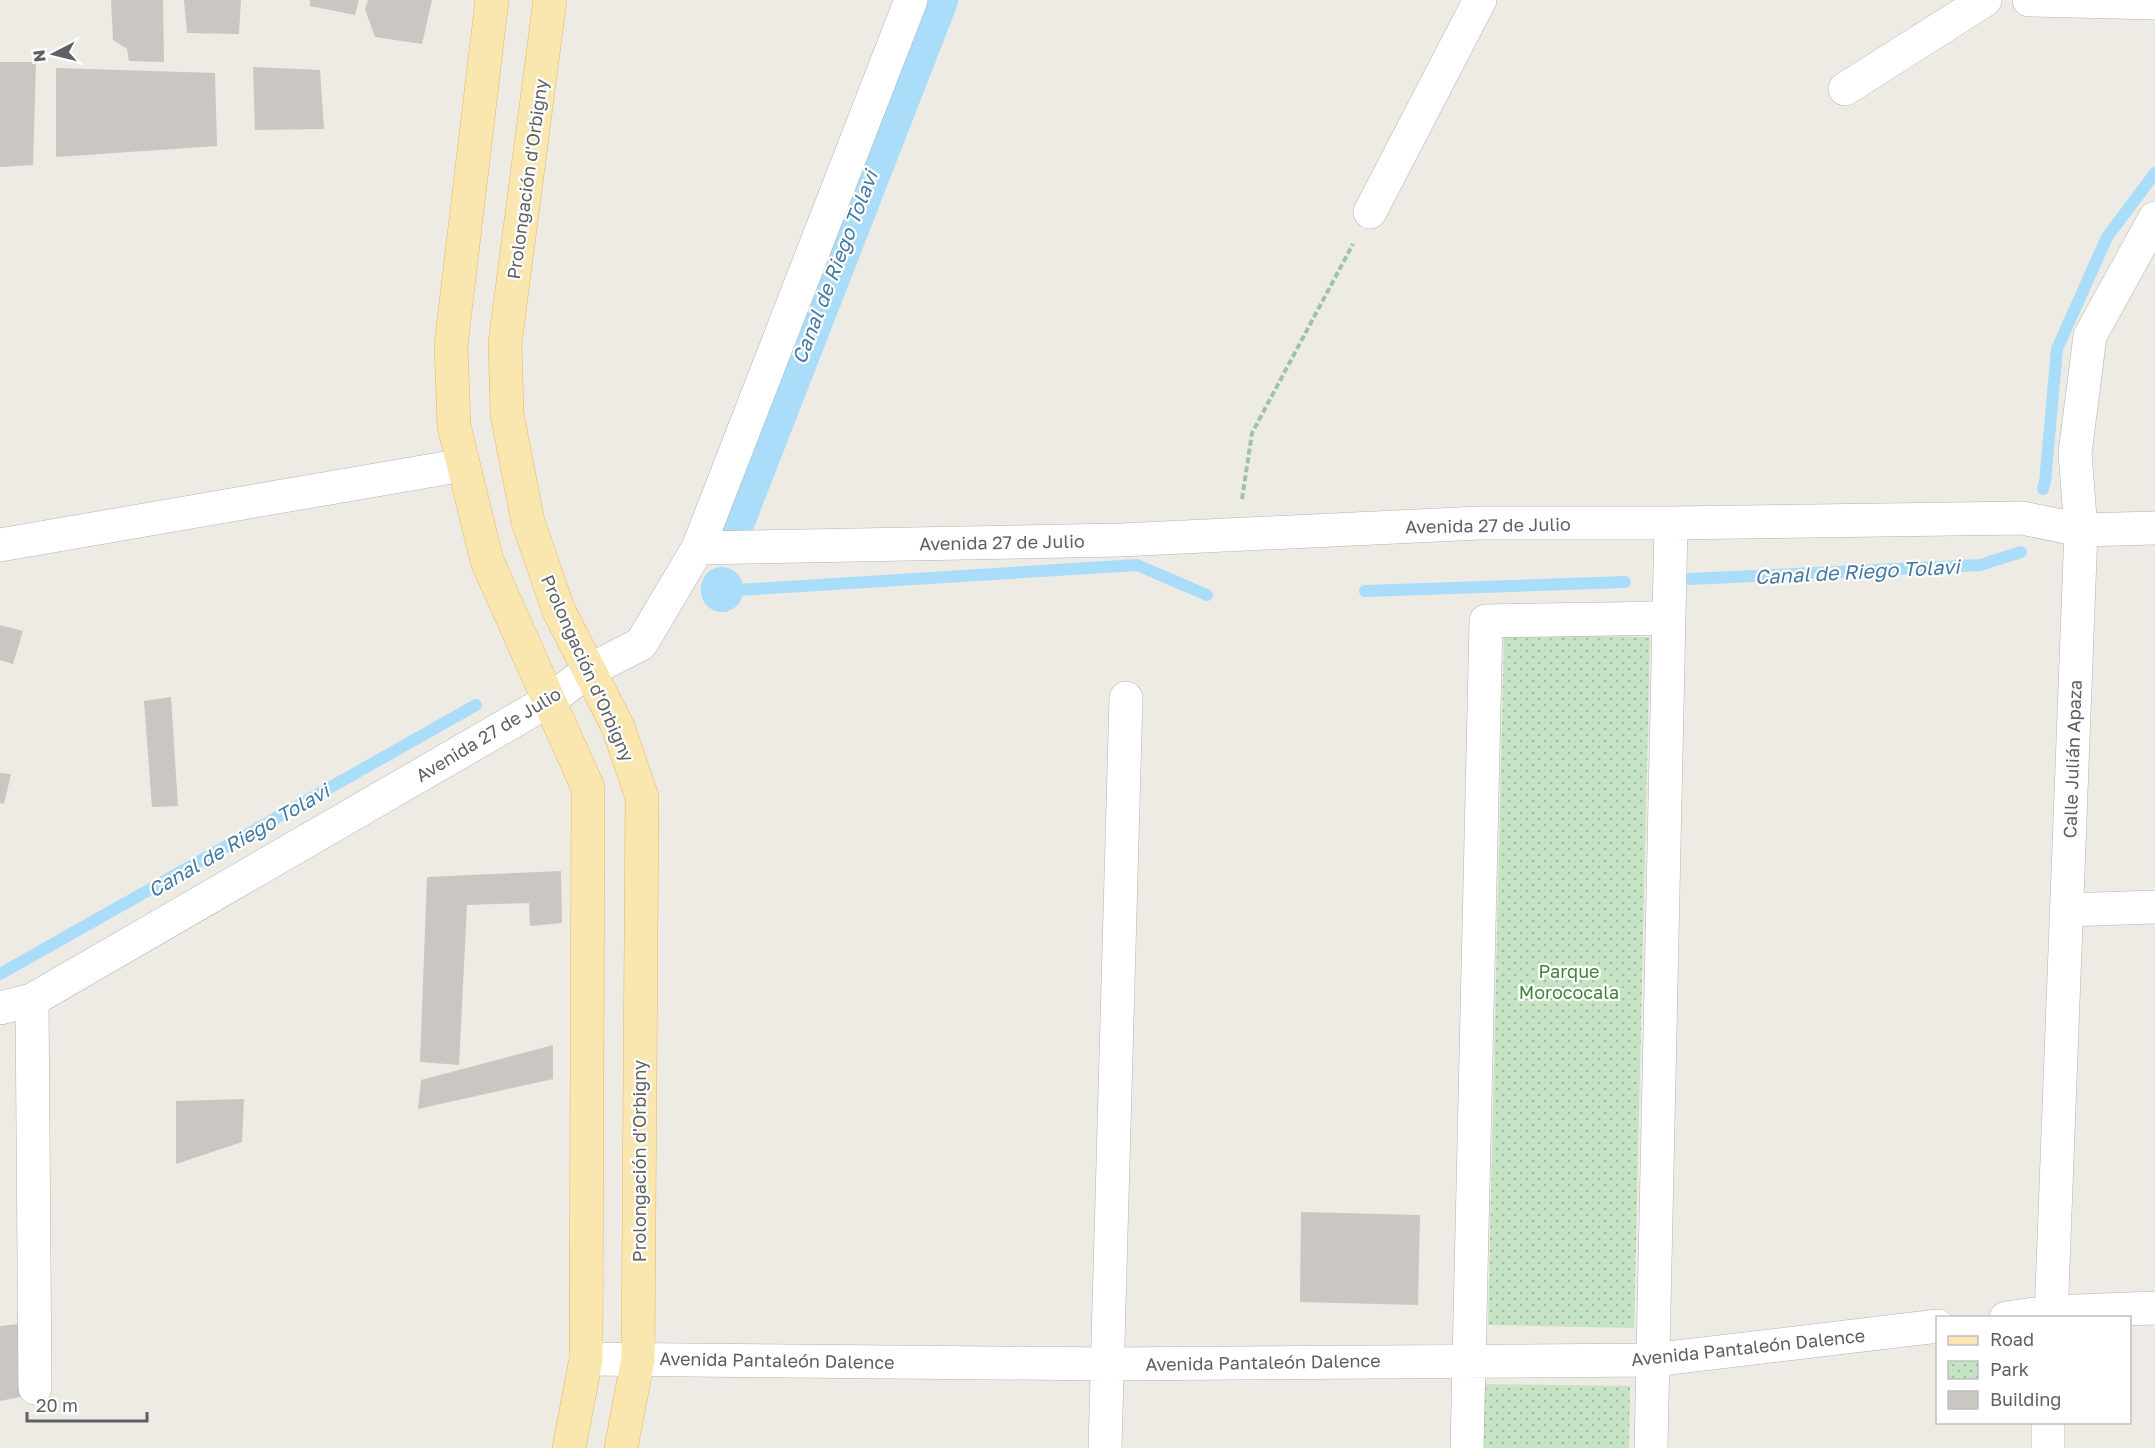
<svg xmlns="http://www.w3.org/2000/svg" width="2155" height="1448" viewBox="0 0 2155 1448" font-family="'Golos Text',sans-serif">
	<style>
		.park { fill: url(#park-dots) }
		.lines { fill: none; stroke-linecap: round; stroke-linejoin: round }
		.stream { stroke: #aaddf9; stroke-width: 12 }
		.canal { stroke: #aaddf9; stroke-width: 42 }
		.building { fill: #cac6c1 }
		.minor-casing { stroke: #b0b3b6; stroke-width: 34 }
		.major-casing { stroke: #e7b765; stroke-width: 34 }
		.path { stroke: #9dc5a4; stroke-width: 4; stroke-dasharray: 6 3; stroke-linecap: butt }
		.minor { stroke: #fff; stroke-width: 33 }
		.major { stroke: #f9e7af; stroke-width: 33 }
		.labels { text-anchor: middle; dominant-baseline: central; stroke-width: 4.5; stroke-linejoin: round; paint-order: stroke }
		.street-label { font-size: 18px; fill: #5d6164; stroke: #fff }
		.park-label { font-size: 18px; fill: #3f843c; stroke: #fff }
		.water-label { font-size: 20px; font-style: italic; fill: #457aa2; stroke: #fff }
	</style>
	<defs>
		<pattern id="park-dots" width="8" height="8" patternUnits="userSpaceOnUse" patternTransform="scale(1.5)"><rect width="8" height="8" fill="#c6e4c3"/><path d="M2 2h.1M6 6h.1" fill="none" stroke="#a4bca2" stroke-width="1.8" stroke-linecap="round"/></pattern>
	</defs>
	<rect width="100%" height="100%" fill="#eeebe5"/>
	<path class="park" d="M1504 634 1650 637 1634 1328 1488 1325Z
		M1482 1384 1630 1386 1629 1448H1481Z"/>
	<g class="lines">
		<path class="stream" d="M2043 489 2045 482 2057 349 2107 237 2155 173
			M1690 579 1980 565 2021 552
			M722 591 1137 565 1207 595
			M1365 591 1625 582
			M0 974 476 705"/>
		<path class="canal" d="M731 535 732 526 937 0
			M722 591V588"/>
	</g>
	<path class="building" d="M111 0H163L164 62 129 61 127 49 113 40Z
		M184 0H241L239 34 187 33Z
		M310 0H359L355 15 310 6Z
		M368 0H432L422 44 375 37 365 9Z
		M0 62H36L33 165 0 167Z
		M253 67 320 70 324 129 255 130Z
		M56 68 215 73 217 146 56 157Z
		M0 625 23 631 13 664 0 660Z
		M171 697 178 806 152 807 144 701Z
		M0 773 11 774 4 804 0 803Z
		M561 871 562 923 530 926 529 903 467 905 459 1065 420 1062 427 877Z
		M553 1045V1079L418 1109 421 1080Z
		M244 1099 242 1142 176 1164V1101Z
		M1301 1212 1420 1215 1418 1305 1300 1302Z
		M20 1324V1397L0 1401V1326Z"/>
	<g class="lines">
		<g class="minor-casing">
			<path id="minor" d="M2029 0 2155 3
				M1845 89 1985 0
				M1370 212 1480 0
				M0 545 463 465
				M698 548 911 0
				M2066 910 2155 907
				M32 1000 35 1388
				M0 1008 32 1000 550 700 588 671 641 644 698 548 1121 540 1480 523H1671L2022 518 2081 530 2155 528
				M2006 1318 2051 1312 2155 1308
				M2051 1318 2081 530 2075 453 2090 336 2155 218
				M586 1359 1108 1364 1652 1360 1938 1326
				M1105 1448 1126 698
				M1467 1448 1486 621 1669 618
				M1651 1448 1671 523
				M2048 1448V1422"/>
		</g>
		<g class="major-casing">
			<path id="major" d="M492 0 451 345 454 426 487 561 588 788 586 1359 569 1448
				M550 0 505 343 507 414 528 522 559 611 618 727 642 797 638 1359 621 1448"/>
		</g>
		<path class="path" d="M1242 499 1252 433 1353 244"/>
		<use href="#minor" class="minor"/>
		<use href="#major" class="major"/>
	</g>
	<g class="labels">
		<g class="street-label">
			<text transform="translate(527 179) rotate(-82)">Prolongación d'Orbigny</text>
			<text transform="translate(1488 525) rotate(-1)">Avenida 27 de Julio</text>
			<text transform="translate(1002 542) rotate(-1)">Avenida 27 de Julio</text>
			<text transform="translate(588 668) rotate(66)">Prolongación d'Orbigny</text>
			<text transform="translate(488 734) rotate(-31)">Avenida 27 de Julio</text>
			<text transform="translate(2072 759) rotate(-88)">Calle Julián Apaza</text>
			<text transform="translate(639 1161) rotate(-90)">Prolongación d'Orbigny</text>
			<text transform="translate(1748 1347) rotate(-6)">Avenida Pantaleón Dalence</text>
			<text transform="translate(777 1360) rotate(1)">Avenida Pantaleón Dalence</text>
			<text transform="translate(1263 1362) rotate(-1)">Avenida Pantaleón Dalence</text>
		</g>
		<g class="park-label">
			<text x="1569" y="971">Parque<tspan x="1569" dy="21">Morococala</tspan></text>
		</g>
		<g class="water-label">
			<text transform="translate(834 267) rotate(-69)">Canal de Riego Tolavi</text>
			<text transform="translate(1857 571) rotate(-3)">Canal de Riego Tolavi</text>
			<text transform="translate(238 840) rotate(-30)">Canal de Riego Tolavi</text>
		</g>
	</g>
	<rect x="1936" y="1316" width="195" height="108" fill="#ffffff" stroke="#bec0c1" stroke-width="1.5"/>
	<rect x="1948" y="1336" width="30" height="9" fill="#f9e7af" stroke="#bec0c1" stroke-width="1.5"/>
	<text x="1990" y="1346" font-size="18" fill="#5d6164">Road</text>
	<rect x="1948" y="1361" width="30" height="18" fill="url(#park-dots)" stroke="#bec0c1" stroke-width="1.5"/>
	<text x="1990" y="1376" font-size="18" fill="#5d6164">Park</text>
	<rect x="1948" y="1391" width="30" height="18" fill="#cac6c1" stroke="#bec0c1" stroke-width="1.5"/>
	<text x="1990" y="1406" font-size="18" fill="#5d6164">Building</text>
	<g transform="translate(54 54) rotate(263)" stroke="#ffffff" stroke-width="4.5" paint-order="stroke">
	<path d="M0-4.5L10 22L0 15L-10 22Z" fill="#5d6164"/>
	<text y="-9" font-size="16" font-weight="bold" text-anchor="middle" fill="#5d6164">N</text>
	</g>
	<path d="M27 1412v9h120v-9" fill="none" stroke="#5d6164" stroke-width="3"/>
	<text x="36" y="1412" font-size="18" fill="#5d6164" stroke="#ffffff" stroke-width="4.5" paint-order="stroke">20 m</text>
</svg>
